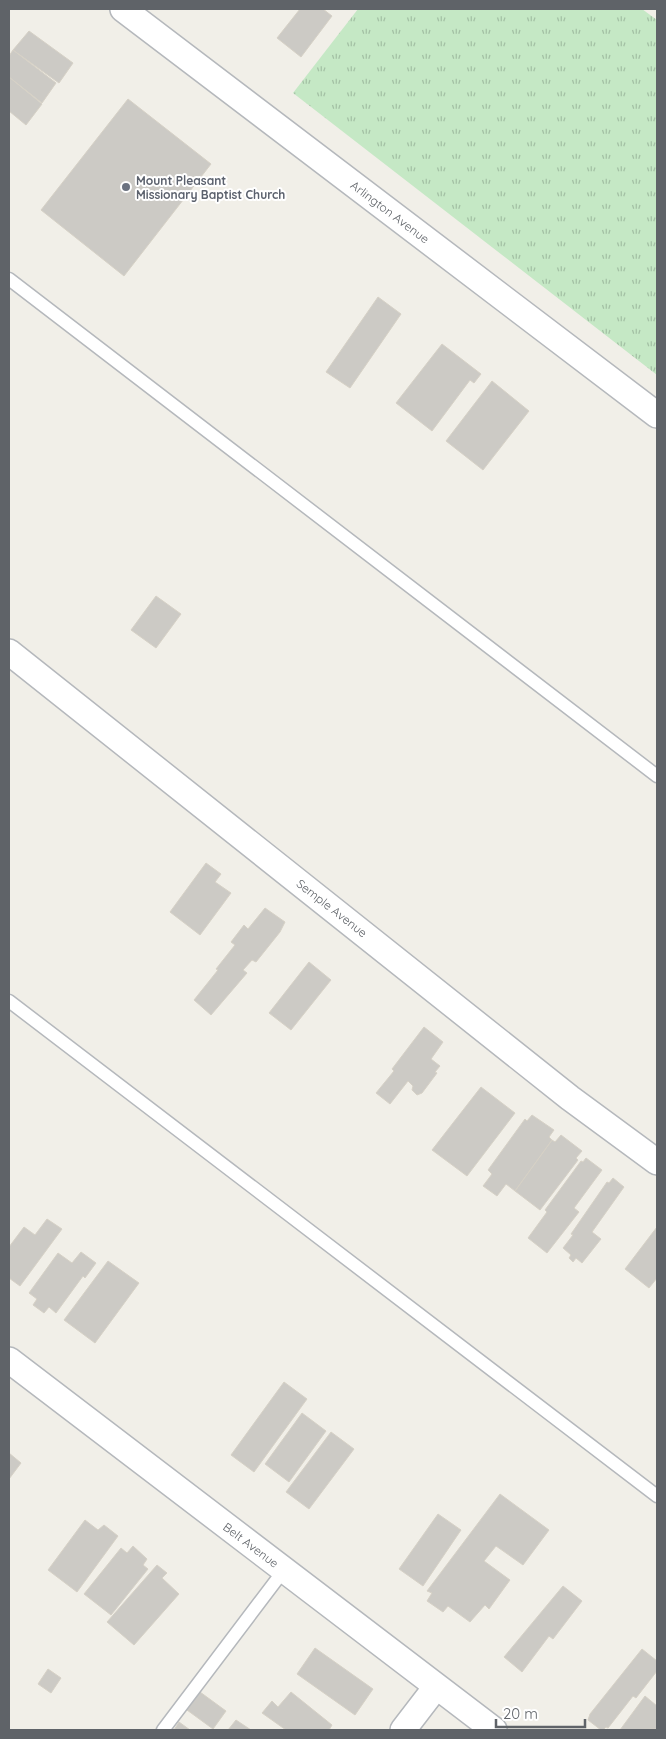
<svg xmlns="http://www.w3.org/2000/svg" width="666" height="1739" viewBox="0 0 666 1739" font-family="Quicksand,sans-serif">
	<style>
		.grass { fill: url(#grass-tufts) }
		.building { fill: #cccac5; stroke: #d6d1c6 }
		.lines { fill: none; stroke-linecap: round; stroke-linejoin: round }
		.lane-casing { stroke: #b5b8bc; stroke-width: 15 }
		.street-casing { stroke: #b5b8bc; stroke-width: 28 }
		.lane { stroke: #fff; stroke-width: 12 }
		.street { stroke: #fff; stroke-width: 25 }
		.worship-dot { fill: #6b7280; stroke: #fff; stroke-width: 2 }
		.labels { text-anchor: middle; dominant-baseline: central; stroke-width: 4; stroke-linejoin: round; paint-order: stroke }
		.worship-label { font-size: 12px; font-weight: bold; fill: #5b616d; stroke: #fff; text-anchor: start }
		.street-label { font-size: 12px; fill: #5f6368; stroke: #fff }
	</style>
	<defs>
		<pattern id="grass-tufts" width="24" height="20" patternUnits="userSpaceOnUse" patternTransform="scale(1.25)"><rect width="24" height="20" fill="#c5e8c5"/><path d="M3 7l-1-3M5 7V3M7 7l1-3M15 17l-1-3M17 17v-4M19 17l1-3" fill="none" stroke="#a3c0a4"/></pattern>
	</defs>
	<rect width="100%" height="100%" fill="#f1efe8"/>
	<path class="grass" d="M358 9H642L657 20V375L293 93Z"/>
	<path class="building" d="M300 9H323L332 16 301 57 277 38Z
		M29 31 73 63 59 83 13 50Z
		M13 50 56 83 42 103 9 77V56Z
		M9 77 42 104 26 125 9 111Z
		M128 99 211 164 124 276 41 210Z
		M378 297 401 314 350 388 326 372Z
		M442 344 481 374 474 383 470 380 432 431 396 403Z
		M492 381 529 411 483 470 446 441Z
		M156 596 181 614 156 648 131 630Z
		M206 863 221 874 215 882 231 893 200 935 170 912Z
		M265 908 285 922 280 932 256 962 252 960 243 970 247 973 211 1015 194 1000 218 970 216 969 235 945 231 942 244 925 248 929Z
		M309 962 331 980 291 1030 269 1013Z
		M424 1027 443 1042 431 1059 440 1066 435 1072 437 1073 422 1093 417 1095 412 1090 413 1086 408 1081 390 1104 376 1093 394 1071 392 1069Z
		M481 1087 515 1113 467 1176 432 1150Z
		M532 1115 554 1130 549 1137 552 1140 515 1191 506 1184 497 1196 483 1186 492 1174 488 1170 525 1119 527 1121Z
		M561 1135 582 1151 576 1158 578 1160 540 1210 515 1191 552 1140 555 1142Z
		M586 1158 602 1170 574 1208 579 1212 547 1253 528 1238 547 1212 545 1210 581 1161 583 1162Z
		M613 1178 624 1187 592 1232 601 1239 582 1263 576 1258 573 1262 569 1258 571 1255 563 1248 573 1235 571 1234 607 1182 609 1183Z
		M47 1219 62 1229 20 1286 9 1278V1247L24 1227 35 1235Z
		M657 1227V1278L649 1288 625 1269Z
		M81 1252 96 1263 85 1278 83 1276 56 1313 49 1307 44 1313 33 1305 37 1299 29 1293 58 1253 72 1263Z
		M108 1261 139 1283 95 1343 64 1320Z
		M284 1382 307 1399 254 1472 231 1455Z
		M302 1413 326 1431 289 1482 265 1464Z
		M331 1432 354 1449 309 1509 286 1492Z
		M9 1453 21 1463 9 1479Z
		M500 1494 549 1530 523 1565 496 1546 484 1561 510 1580 489 1609 485 1605 470 1622 448 1606 443 1612 427 1601 432 1593 427 1591Z
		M438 1514 461 1530 423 1586 399 1569Z
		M85 1520 98 1530 104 1525 118 1536 77 1592 48 1570Z
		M133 1546 147 1559 143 1565 148 1569 111 1615 84 1594 121 1548 127 1553Z
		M157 1565 167 1573 162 1578 179 1594 134 1645 107 1622Z
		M563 1586 582 1601 553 1639 549 1636 522 1672 504 1657Z
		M315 1648 373 1689 355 1715 297 1674Z
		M642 1649 657 1661V1671L636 1698 633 1696 608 1728 606 1727 603 1730H601L588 1720 590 1714Z
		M48 1669 61 1678 51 1693 38 1684Z
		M200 1692 226 1711 213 1729 187 1710Z
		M291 1692 332 1725 329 1730H286L262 1713 272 1701 278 1707Z
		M645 1696 657 1706V1729L620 1730Z
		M236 1720 251 1730H228Z
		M179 1722 190 1730H174Z"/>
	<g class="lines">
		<g class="lane-casing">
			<path id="lane" d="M9 279 657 776
				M9 1001 657 1496
				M163 1730 284 1570"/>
		</g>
		<g class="street-casing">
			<path id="street" d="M123 9 657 415
				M9 652 570 1098 657 1162
				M9 1360 494 1730
				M403 1730 436 1687"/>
		</g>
		<use href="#lane" class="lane"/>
		<use href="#street" class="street"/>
	</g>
	<circle class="worship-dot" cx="126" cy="187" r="5"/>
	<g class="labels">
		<g class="worship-label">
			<text x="136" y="180">Mount Pleasant<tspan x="136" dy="14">Missionary Baptist Church</tspan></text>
		</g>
		<g class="street-label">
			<text transform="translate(390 212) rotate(37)">Arlington Avenue</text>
			<text transform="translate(332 908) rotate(38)">Semple Avenue</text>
			<text transform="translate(251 1545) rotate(37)">Belt Avenue</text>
		</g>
	</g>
	<rect width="666" height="1739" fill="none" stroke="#5f6368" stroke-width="20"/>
	<path d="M496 1719v8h89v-8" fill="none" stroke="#5f6368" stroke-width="2.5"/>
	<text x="503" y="1719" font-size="15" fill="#5f6368" stroke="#ffffff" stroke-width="4" paint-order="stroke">20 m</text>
</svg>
